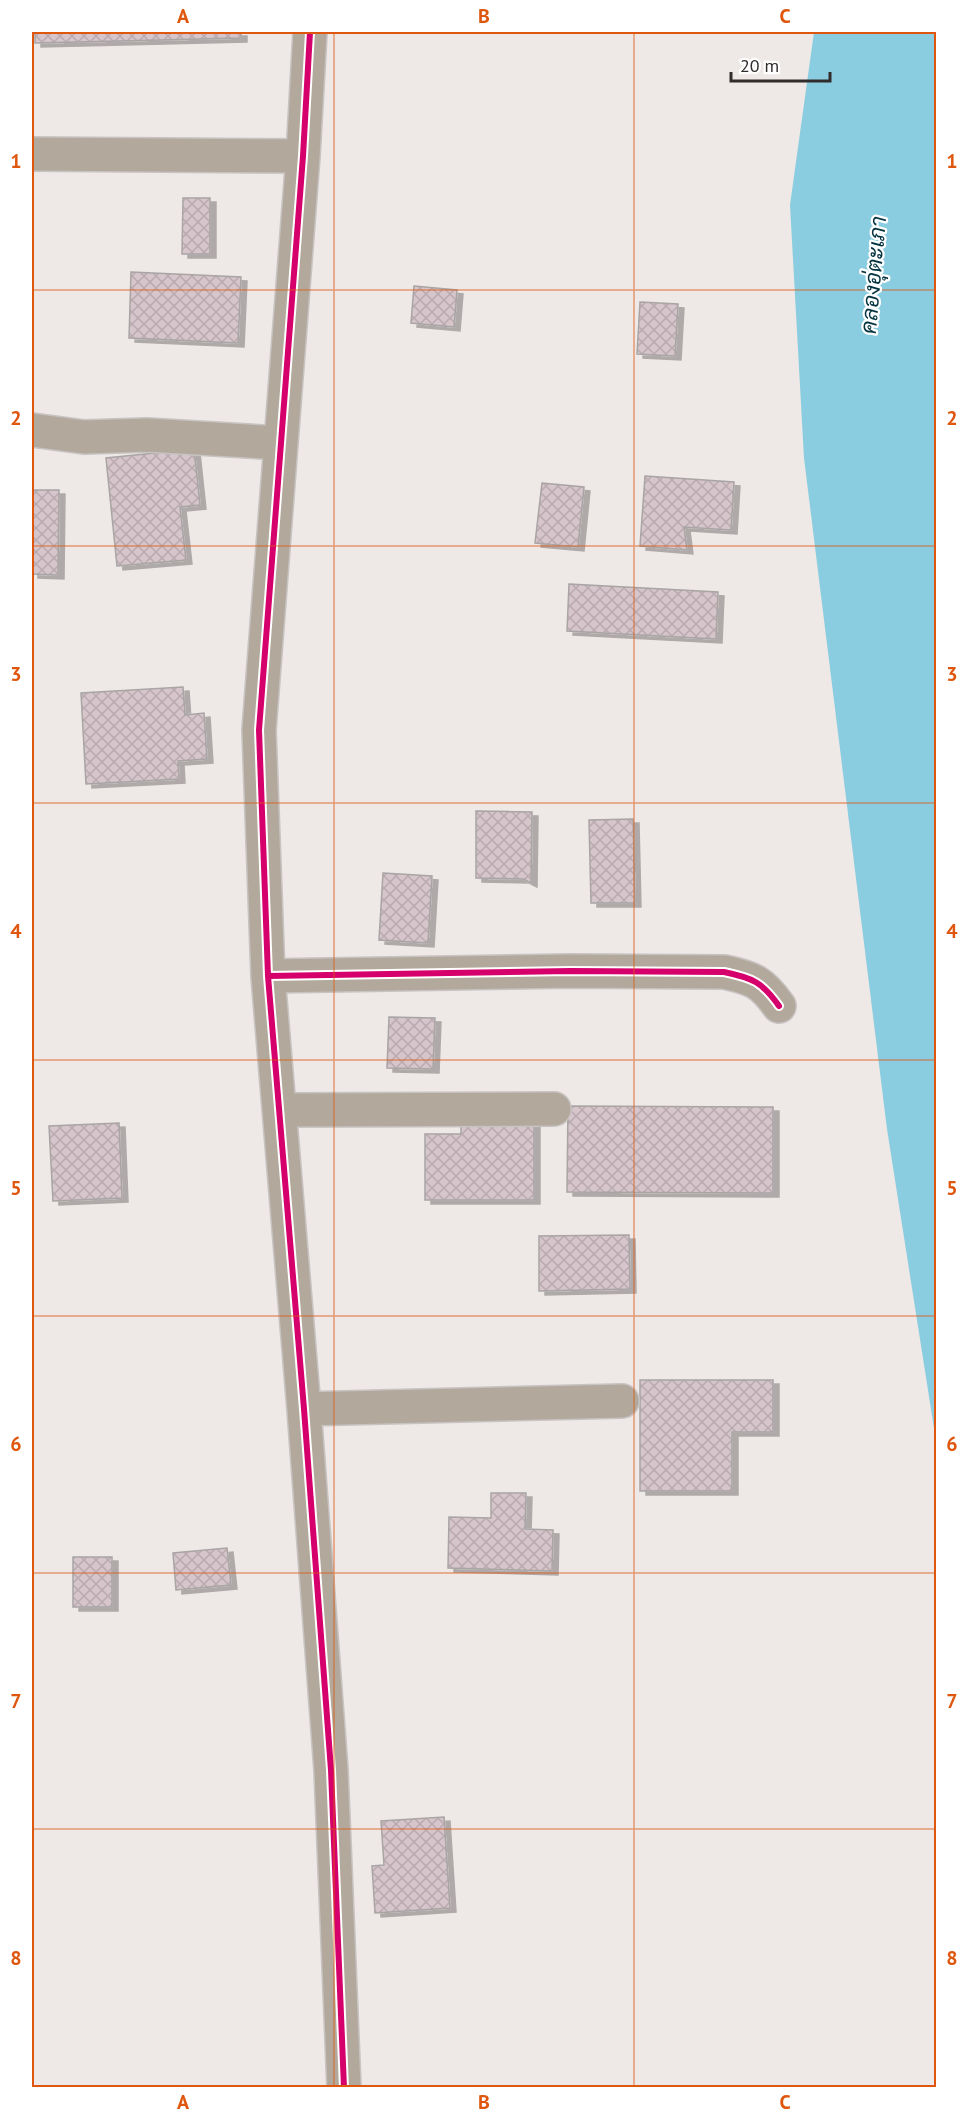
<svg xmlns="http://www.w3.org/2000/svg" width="968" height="2119" viewBox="0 0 968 2119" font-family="'PT Sans',Sarabun,sans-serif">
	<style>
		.water { fill: #8acde0 }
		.building { fill: url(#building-cross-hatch); stroke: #a9a5a5; stroke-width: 1.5; filter: url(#shadow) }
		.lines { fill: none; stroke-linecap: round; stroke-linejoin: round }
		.minor-casing { stroke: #c7c3c2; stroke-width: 36 }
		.minor { stroke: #b2a99c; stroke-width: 33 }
		.cycleway-casing { stroke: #fff; stroke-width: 10 }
		.cycleway { stroke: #d6006c; stroke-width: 6 }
		.grid { fill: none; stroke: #df570e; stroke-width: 1.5; stroke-opacity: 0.55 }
		.labels { text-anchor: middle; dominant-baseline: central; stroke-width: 4.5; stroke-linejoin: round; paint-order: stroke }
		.water-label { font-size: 22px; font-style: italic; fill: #043440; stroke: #fff }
		.neatline { fill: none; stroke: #df570e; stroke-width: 2 }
		.grid-label { font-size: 20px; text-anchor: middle; font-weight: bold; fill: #df570e }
	</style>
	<defs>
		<pattern id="building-cross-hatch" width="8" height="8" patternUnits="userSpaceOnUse" patternTransform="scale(1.5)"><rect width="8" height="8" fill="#d7c5cc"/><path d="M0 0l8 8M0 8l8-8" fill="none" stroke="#b9aaaf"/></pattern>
		<filter id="shadow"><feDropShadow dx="6" dy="4" stdDeviation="0" flood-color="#0004"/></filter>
	</defs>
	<rect width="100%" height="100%" fill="#eee8e6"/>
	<path class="water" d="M814 32H936V1441L887 1129 804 458 790 205Z"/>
	<path class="building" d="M35 32H241V38L35 43Z
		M183 198H210V254H182Z
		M131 272 241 277 238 343 129 338Z
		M414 286 457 290 454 327 411 323Z
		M640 302 678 304 675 356 637 354Z
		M194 449 200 505 180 507 186 560 117 566 106 458Z
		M645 476 734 482 731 530 684 527 687 550 640 546Z
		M542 483 584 487 578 547 535 543Z
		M32 490H59L58 575 32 574Z
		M569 584 718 592 716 639 567 631Z
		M183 687 185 715 204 713 207 759 178 761 179 779 86 784 81 693Z
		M476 811 532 812 531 883 523 879 476 878Z
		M633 819 635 903H591L589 820Z
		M383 873 432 876 428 943 379 940Z
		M389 1017 435 1018 433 1069 387 1068Z
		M568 1106 773 1107V1193L567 1192Z
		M461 1121H534V1200H425V1134H461Z
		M119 1123 122 1198 53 1201 49 1126Z
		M629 1235 630 1289 539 1291V1236Z
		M640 1380H773V1432H732V1491H640Z
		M491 1493H526L525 1529 553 1530 552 1571 448 1568 449 1517 491 1518Z
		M227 1548 231 1585 176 1590 173 1553Z
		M73 1557H112V1607H73Z
		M444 1817 450 1908 375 1913 372 1866 384 1865 381 1821Z"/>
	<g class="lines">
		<g class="minor-casing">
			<path id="minor" d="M310 32 303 156 259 730 268 976 304 1409 331 1770 344 2088
				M32 154 303 156
				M32 430 84 437 147 435 280 443
				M268 976 571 971 724 972C753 978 762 982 779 1006
				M280 1110 554 1109
				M304 1409 622 1401"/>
		</g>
		<use href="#minor" class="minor"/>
		<g class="cycleway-casing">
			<path id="cycleway" d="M310 32 303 156 259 730 268 976 304 1409 331 1770 344 2088
				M268 976 571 971 724 972C753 978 762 982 779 1006"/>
		</g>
		<use href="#cycleway" class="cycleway"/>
	</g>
	<path class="grid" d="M334 32V2088M634 32V2088M32 290H936M32 546H936M32 803H936M32 1060H936M32 1316H936M32 1573H936M32 1829H936"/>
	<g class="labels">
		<g class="water-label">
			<text transform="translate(873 275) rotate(-85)">คลองอุ่ตะเภา</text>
		</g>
	</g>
	<rect width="968" height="2119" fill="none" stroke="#ffffff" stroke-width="66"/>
	<path d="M731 72v9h99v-9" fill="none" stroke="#312d2c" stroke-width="3"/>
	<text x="740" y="72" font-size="18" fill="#312d2c" stroke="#ffffff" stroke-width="4.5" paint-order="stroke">20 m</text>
	<rect x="33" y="33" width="902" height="2053" class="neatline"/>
	<g class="grid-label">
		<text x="183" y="23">A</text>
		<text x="484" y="23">B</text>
		<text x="785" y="23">C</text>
		<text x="16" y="168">1</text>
		<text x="952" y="168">1</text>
		<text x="16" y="425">2</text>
		<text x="952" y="425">2</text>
		<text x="16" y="681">3</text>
		<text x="952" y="681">3</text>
		<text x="16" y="938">4</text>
		<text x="952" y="938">4</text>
		<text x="16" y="1195">5</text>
		<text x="952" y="1195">5</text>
		<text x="16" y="1451">6</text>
		<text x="952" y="1451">6</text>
		<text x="16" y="1708">7</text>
		<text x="952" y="1708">7</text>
		<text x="16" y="1965">8</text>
		<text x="952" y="1965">8</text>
		<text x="183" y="2109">A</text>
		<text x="484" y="2109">B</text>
		<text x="785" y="2109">C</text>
	</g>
</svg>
